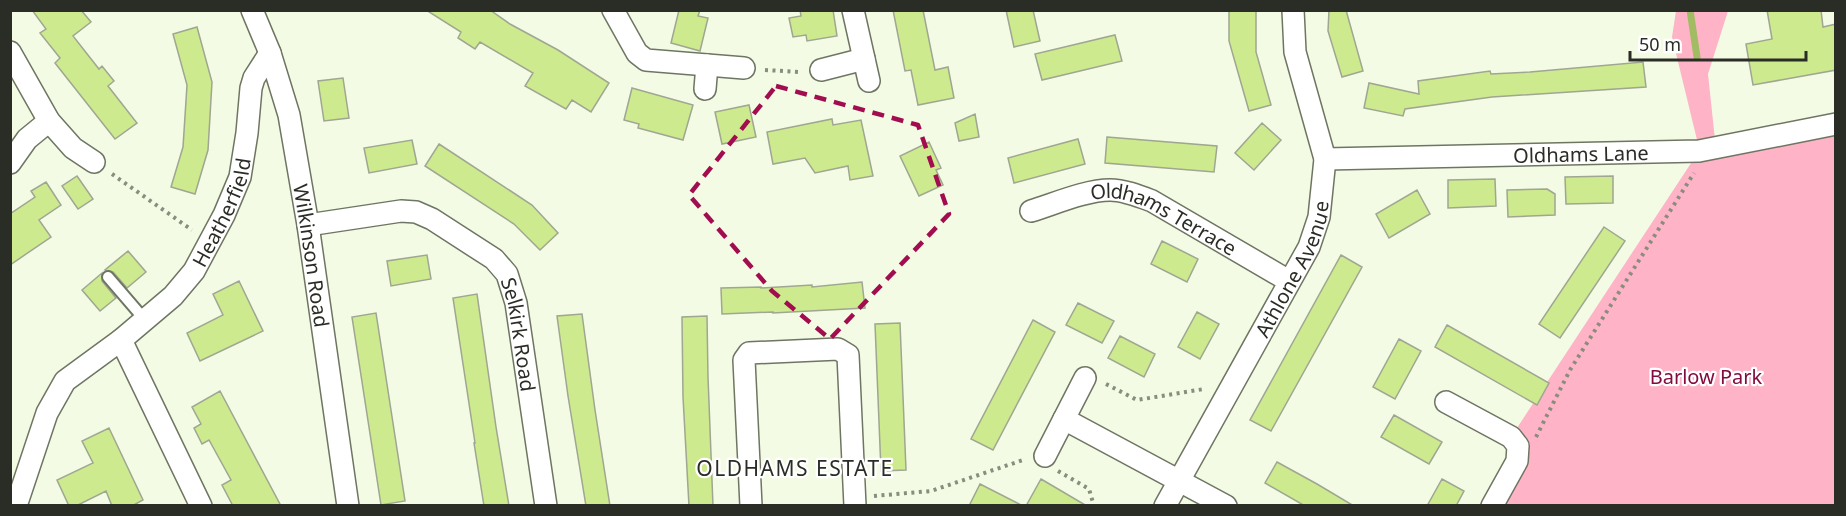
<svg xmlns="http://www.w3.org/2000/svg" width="1846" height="516" viewBox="0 0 1846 516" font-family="'Noto Sans',sans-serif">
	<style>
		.green { fill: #feb3c6 }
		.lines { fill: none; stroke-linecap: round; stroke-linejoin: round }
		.stream { stroke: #a1bc62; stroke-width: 7 }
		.building { fill: #cdea8e; stroke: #9fa692; stroke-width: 1.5 }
		.service-casing { stroke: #6e7562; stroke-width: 14 }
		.minor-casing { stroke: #6e7562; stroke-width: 24 }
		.path { stroke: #888d7e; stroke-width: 4; stroke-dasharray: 3 4.5; stroke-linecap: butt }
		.service { stroke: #fff; stroke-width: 10 }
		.minor { stroke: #fff; stroke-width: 21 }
		.marked { fill: none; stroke: #a20d4f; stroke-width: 4.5; stroke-dasharray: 12 8; stroke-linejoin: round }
		.labels { text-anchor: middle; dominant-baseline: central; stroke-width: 4.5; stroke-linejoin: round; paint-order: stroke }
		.street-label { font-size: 20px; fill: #2a2d25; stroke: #fff }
		.park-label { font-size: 20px; fill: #820c3f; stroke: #fff }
		.neighbourhood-label { font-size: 21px; letter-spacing: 1.5px; fill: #2a2d25; stroke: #fff }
	</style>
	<rect width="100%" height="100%" fill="#f3fbe5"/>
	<path class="green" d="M1676 11H1728L1708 74 1715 140 1698 144 1672 37Z
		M1835 124V505L1492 506 1517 461 1511 437 1699 151Z"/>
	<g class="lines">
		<path class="stream" d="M1690 10 1697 57"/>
	</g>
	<path class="building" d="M32 10H81L91 22 73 36 99 69 102 66 114 81 108 86 137 123 115 139 55 63 60 58 40 33 46 29Z
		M426 10H490L510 24 558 50 609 83 591 112 572 100 566 109 525 86 533 73 480 42 475 49 458 38 461 32Z
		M679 10H700L698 16 708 18 700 51 671 43Z
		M800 10H833L837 36 807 41 806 35 793 37 789 18 801 16Z
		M893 10H923L935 70 948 67 954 98 918 105 911 70 905 71Z
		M1006 10H1033L1040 41 1014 47Z
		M1229 10H1256V52L1271 105 1249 111 1229 41Z
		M1329 10H1346L1363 71 1342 77 1328 31Z
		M1767 10H1821L1823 27 1836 24V70L1753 85 1746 44 1772 39Z
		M197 27 212 82 208 150 195 194 171 187 183 147 187 85 173 34Z
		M1115 35 1122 61 1042 80 1035 54Z
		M1643 62 1646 87 1492 97 1405 109 1403 116 1364 108 1369 83 1419 94 1418 81 1490 71 1491 74 1530 72Z
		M343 78 349 118 324 121 318 81Z
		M632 88 693 105 683 140 638 128 639 124 624 120Z
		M749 105 756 137 722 144 715 112Z
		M975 114 979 137 959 141 955 123Z
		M832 119 833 125 861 120 873 176 850 180 848 166 815 173 805 158 773 164 767 132Z
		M1262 123 1281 140 1254 170 1235 153Z
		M1107 137 1217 146 1214 172 1105 163Z
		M1078 139 1085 164 1014 183 1008 158Z
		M412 140 417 164 369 173 364 148Z
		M929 142 941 168 936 170 943 185 919 196 900 156Z
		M439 144 532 205 558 233 540 250 514 224 425 166Z
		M77 176 93 199 78 209 62 186Z
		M1613 176V203L1566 204 1565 177Z
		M1495 179 1496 206 1448 208V180Z
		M46 182 61 205 39 220 51 237 10 265V214L35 197 31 191Z
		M1547 189 1555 194V215L1508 217 1507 190Z
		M1417 190 1430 214 1389 238 1376 214Z
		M1604 227 1625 241 1560 338 1539 324Z
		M1162 241 1198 259 1187 282 1151 264Z
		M128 251 146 272 127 288 113 272 105 270Z
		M427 255 431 279 391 286 387 261Z
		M1341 255 1362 267 1271 431 1250 420Z
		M102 273V281L116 298 100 311 82 290Z
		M239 281 263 331 200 361 187 333 223 315 213 294Z
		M862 282 865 308 773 313V312L722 314 721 288 761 287V288L812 285V287Z
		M477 294 496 427 509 506H484L474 443H475L453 298Z
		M1078 303 1114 321 1102 343 1066 325Z
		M1197 312 1219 324 1200 359 1178 347Z
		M376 313 405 501 381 505 352 317Z
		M582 314 595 410 610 506H586L568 396 557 316Z
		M707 316 708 377 713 506H689L683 397 682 317Z
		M1033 320 1055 332 993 450 971 439Z
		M900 323 906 470 881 471 875 324Z
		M1447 325 1549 383 1537 405 1435 347Z
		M1120 336 1155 354 1144 377 1108 358Z
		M1399 339 1421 351 1395 399 1373 387Z
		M220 391 281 506H233L222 485 231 480 209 440 202 444 194 428 201 424 192 407Z
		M1394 415 1442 442 1429 464 1381 437Z
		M109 428 143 500 132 506H112L106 491 76 506H69L57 480 93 463 82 441Z
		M1277 462 1317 484 1354 506H1305L1265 483Z
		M1041 479 1058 489 1087 506H1026Z
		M1442 479 1464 491 1456 506H1427Z
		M980 484 1023 506H969Z"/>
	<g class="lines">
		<g class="service-casing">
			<path id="service" d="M108 277 145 320"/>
		</g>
		<g class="minor-casing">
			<g id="minor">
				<path id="s1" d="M252 10 270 53 289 115 308 225 348 506"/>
				<path d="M613 10 637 53 646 60 744 68"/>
				<path d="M853 10 869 81"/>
				<path d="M10 52 49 121 73 148 94 162"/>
				<path d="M821 70 864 59"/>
				<path d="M705 89 707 65"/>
				<path id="s2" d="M1325 159 1699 151 1836 124"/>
				<path d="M10 163 27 139 49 121"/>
				<path id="s3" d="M1031 211C1054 204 1086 190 1110 190 1124 190 1139 196 1152 201L1289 281"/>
				<path id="s4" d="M308 225 401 211 416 212 432 219 494 259 507 274 516 303 546 506"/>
				<path d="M121 340 201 506"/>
				<path d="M1446 402 1511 437 1518 446 1517 461 1492 506"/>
				<path d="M1064 419 1226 506"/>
				<path d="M1045 456 1085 378"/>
				<path id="s5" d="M18 500 47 413 65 381 121 340 173 296 194 271 224 215 240 177 247 133 251 88 254 78 270 53"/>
				<path d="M751 506 744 360 749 353 838 349 848 355 855 506"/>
				<path id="s6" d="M1165 506 1309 247 1319 217 1325 159 1295 52 1293 10"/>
			</g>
		</g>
		<path class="path" d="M765 70 800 72
			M112 174 192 230
			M1106 384 1137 400 1204 389
			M1536 437 1570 370 1694 173
			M1058 471 1089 489 1094 506
			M874 496 931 491 1026 459"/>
		<use href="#service" class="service"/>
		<use href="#minor" class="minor"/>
	</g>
	<path class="marked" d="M776 86 918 125 949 214 830 339 772 291 689 195Z"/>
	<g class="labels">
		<g class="street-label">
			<text stroke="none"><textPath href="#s2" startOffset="256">Oldhams Lane</textPath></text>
			<text stroke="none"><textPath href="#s5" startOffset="364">Heatherfield</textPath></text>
			<text stroke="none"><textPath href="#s3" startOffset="142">Oldhams Terrace</textPath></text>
			<text stroke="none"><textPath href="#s1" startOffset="254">Wilkinson Road</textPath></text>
			<text stroke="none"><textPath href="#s6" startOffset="270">Athlone Avenue</textPath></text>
			<text stroke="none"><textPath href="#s4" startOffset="282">Selkirk Road</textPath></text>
		</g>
		<g class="park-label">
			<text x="1706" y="376">Barlow Park</text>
		</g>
		<g class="neighbourhood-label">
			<text x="795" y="468">OLDHAMS ESTATE</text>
		</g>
	</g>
	<rect width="1846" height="516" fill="none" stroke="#2a2d25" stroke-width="24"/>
	<path d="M1630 51v9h176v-9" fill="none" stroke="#2a2d25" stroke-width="3"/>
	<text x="1639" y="51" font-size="18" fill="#2a2d25" stroke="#ffffff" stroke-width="4.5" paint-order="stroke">50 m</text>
</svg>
